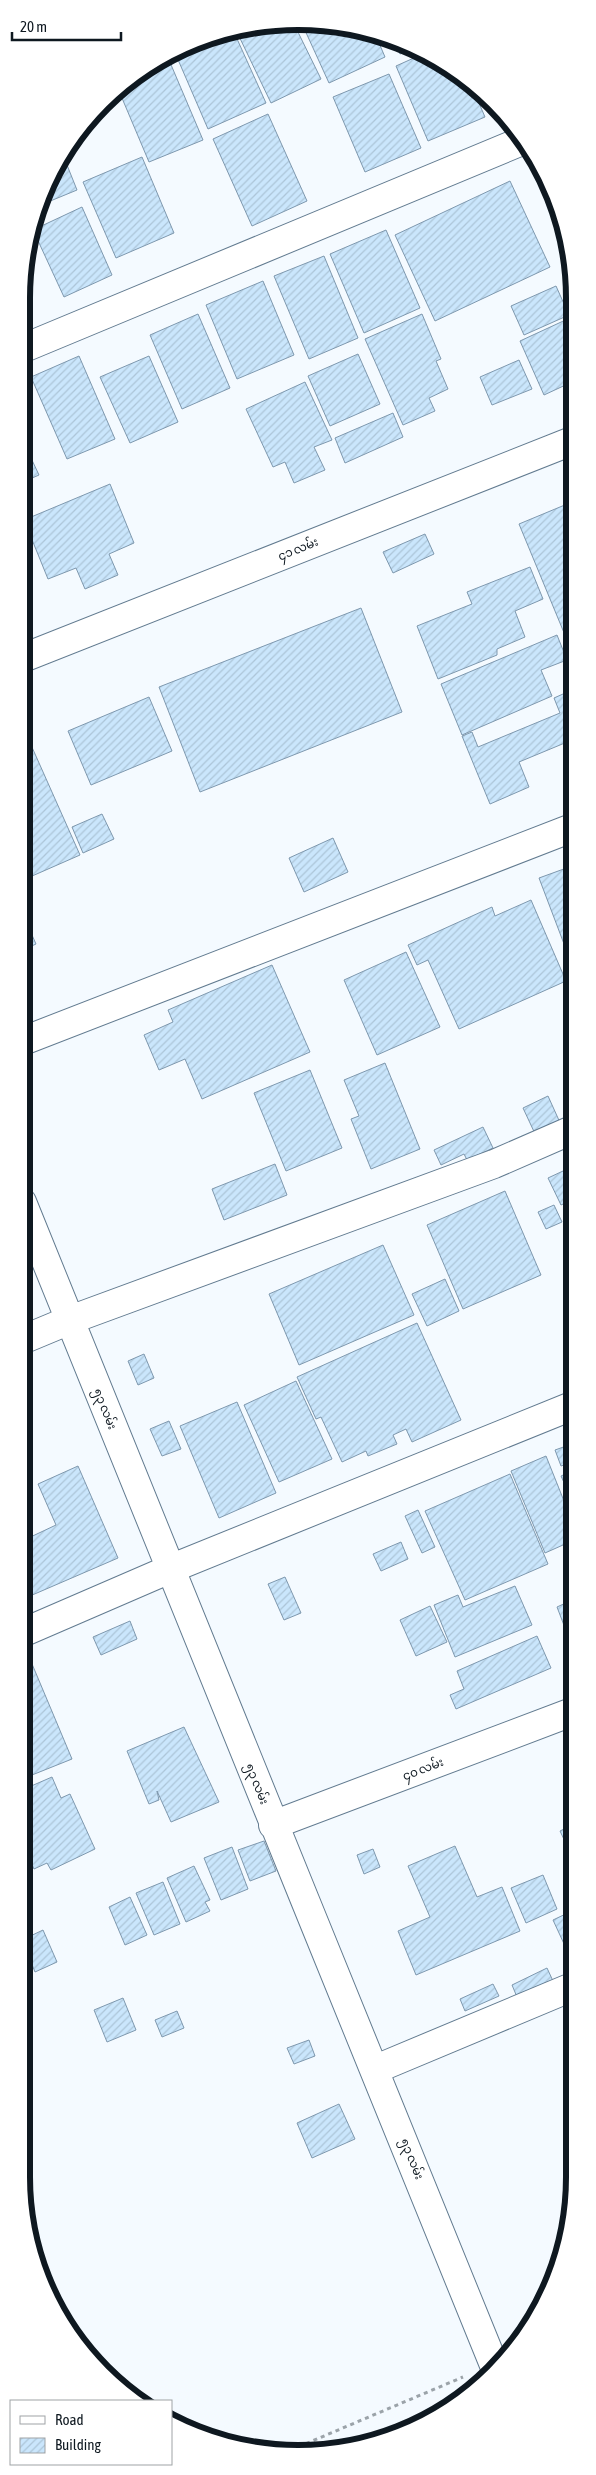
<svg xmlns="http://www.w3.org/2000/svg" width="596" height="2475" viewBox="0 0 596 2475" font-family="'Asap Condensed','Noto Sans Myanmar',sans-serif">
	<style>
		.building { fill: url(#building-hatch); stroke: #7e98ae }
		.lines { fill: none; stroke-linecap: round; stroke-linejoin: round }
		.street-casing { stroke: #627b90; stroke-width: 30 }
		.path { stroke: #9ba3a9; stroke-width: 3; stroke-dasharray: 4 4; stroke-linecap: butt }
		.street { stroke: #fff; stroke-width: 28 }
		.labels { text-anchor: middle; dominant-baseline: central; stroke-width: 4; stroke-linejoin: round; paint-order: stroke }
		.street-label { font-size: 12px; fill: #0e1820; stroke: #fff }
		.rim { fill: none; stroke: #0e1820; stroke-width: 6 }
	</style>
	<defs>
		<pattern id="building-hatch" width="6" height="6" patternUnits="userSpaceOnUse" patternTransform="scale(1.25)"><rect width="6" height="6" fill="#cae6fc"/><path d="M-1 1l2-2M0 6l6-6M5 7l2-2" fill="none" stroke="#acc5d8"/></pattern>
	</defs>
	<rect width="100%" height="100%" fill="#f4faff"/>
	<path class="building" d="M334 24 376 36 385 57 329 83 303 26Z
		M295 26 321 79 271 103 236 30Z
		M230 30H233L266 103 208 129 176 55Z
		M396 42 414 48 400 54Z
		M425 53 472 87 485 117 428 141 396 66Z
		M169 60 203 140 149 162 119 91 130 78Z
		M389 74 421 148 365 172 333 97Z
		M268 114 307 201 252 226 213 139Z
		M63 155 77 190 43 204 58 159Z
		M142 157 174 233 116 258 83 182Z
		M510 181 550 267 435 321 395 235Z
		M82 207 112 275 64 297 34 232 35 229Z
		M386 230 420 308 364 333 330 254Z
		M324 256 358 338 309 359 274 276Z
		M263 281 294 355 237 379 206 305Z
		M556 286 569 315 524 335 511 306Z
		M198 314 230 388 182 409 150 335Z
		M422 314 441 359 436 361 448 389 429 398 435 411 403 425 365 339Z
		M572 317V382L544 395 520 341Z
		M358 354 380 404 330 426 308 376Z
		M79 356 115 439 67 459 31 377Z
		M149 356 178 422 130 443 100 377Z
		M519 360 532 389 492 405 480 377Z
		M305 382 332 440 314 447 325 470 294 483 285 462 273 467 246 409Z
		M393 413 403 437 345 463 335 438Z
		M23 441 39 475 23 482Z
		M110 484 134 543 109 554 118 575 85 589 76 568 48 579 24 520Z
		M572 502V638L567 640 519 524Z
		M425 534 434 554 393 573 383 552Z
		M530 567 543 599 515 611 525 637 497 649V655L438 679 417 626 472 604 467 592Z
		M361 608 402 712 200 792 159 687Z
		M557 635 567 660 541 670 552 696 462 735 441 684Z
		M572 690V721L570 722 572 740 519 762 529 787 490 804 462 736 472 732 478 747 560 713 554 698Z
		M149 697 172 751 91 785 68 731Z
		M23 727 80 855 23 880Z
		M102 814 114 839 83 853 72 827Z
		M333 838 348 872 304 892 289 858Z
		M572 866V965L539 878Z
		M531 900 566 981 459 1029 428 960 417 965 408 945 492 907 495 916Z
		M23 915 36 944 23 950Z
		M406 952 440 1027 377 1055 344 980Z
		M272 965 310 1052 202 1099 185 1059 159 1070 144 1035 173 1022 168 1010Z
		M385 1063 420 1149 371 1169 351 1119 359 1116 344 1080Z
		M310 1070 342 1148 286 1171 254 1093Z
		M548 1096 562 1127 537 1138 523 1108Z
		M483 1127 493 1148 467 1160 464 1154 441 1165 434 1150Z
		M275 1164 287 1195 224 1220 212 1189Z
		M563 1171 572 1190V1200L561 1205 548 1178Z
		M505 1191 541 1275 463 1309 427 1225Z
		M554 1205 562 1222 546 1229 538 1212Z
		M383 1245 414 1315 299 1365 269 1294Z
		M445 1279 459 1311 427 1326 412 1294Z
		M417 1323 461 1420 412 1442 406 1429 393 1435 397 1444 368 1456 366 1451 342 1462 321 1417 316 1419 297 1377Z
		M144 1354 154 1378 138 1385 128 1361Z
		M296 1381 332 1459 279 1482 244 1405Z
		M237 1402 276 1493 219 1518 180 1426Z
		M169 1421 181 1449 162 1456 150 1429Z
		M572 1444V1462L561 1466 555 1450Z
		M546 1456 572 1521V1541L545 1553 511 1471Z
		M78 1466 118 1558 23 1599 22 1541 56 1525 38 1484Z
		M572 1471V1500L561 1476Z
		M510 1474 548 1564 465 1600 425 1511Z
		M418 1510 435 1547 422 1553 405 1516Z
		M401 1542 408 1559 381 1571 373 1554Z
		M285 1577 301 1613 284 1620 268 1584Z
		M515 1586 532 1625 455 1657 434 1605 458 1595 463 1607Z
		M570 1601 572 1607V1625L565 1628 557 1607Z
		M430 1606 447 1642 416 1656 400 1620Z
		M130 1621 137 1639 101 1655 93 1637Z
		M537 1636 551 1668 456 1709 450 1695 464 1689 457 1671Z
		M27 1652 72 1759 22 1779V1654Z
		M184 1727 219 1802 171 1822 157 1791 159 1800 149 1804 127 1751Z
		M52 1777 61 1798 70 1794 95 1849 51 1870 47 1863 34 1869 22 1843V1790Z
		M572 1825V1851L570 1852 560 1831Z
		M264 1841 276 1871 250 1881 238 1850Z
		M455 1846 477 1897 502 1887 520 1931 416 1975 398 1931 430 1917 408 1866Z
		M232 1847 248 1889 221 1900 204 1858Z
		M22 1849 31 1871 22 1875Z
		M373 1849 380 1867 364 1874 357 1855Z
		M194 1866 210 1900 205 1902 210 1911 186 1922 167 1878Z
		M543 1875 557 1909 526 1923 511 1888Z
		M163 1882 180 1924 154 1935 136 1893Z
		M130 1897 147 1935 125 1945 109 1907Z
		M572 1911V1943L565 1946 553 1920Z
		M43 1930 57 1962 35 1972 22 1940Z
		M547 1968 553 1981 517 1997 512 1985Z
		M493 1984 499 1996 465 2011 460 1999Z
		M123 1998 136 2030 107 2042 94 2010Z
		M177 2011 184 2028 162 2037 155 2020Z
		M309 2040 315 2056 294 2064 287 2048Z
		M339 2104 355 2139 312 2158 297 2123Z"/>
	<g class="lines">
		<g class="street-casing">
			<path id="street" d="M24 348 522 141
				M23 658 572 441
				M23 1041 572 828
				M22 1202C178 1591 337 1977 494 2365
				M22 1340 70 1320 494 1164 572 1130
				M22 1633 170 1569 572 1406
				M273 1825 572 1712
				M376 2069 572 1987"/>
		</g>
		<path class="path" d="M284 2453 463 2377"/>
		<use href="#street" class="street"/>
	</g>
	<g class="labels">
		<g class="street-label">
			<text transform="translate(298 549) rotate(-22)">၄၁ လမ်း</text>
			<text transform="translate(105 1409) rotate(68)">၅၃ လမ်း</text>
			<text transform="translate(423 1769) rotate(-21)">၄၀ လမ်း</text>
			<text transform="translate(257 1784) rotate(68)">၅၃ လမ်း</text>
			<text transform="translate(412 2159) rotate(68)">၅၃ လမ်း</text>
		</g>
	</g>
	<path d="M0 0H596V2475H0ZM298 30H298A268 268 0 0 1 566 298V2177A268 268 0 0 1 298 2445H298A268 268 0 0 1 30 2177V298A268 268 0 0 1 298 30Z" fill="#fff" fill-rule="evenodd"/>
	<path class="rim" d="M298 30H298A268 268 0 0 1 566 298V2177A268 268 0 0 1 298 2445H298A268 268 0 0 1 30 2177V298A268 268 0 0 1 298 30Z"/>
	<rect x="10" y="2400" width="162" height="65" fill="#ffffff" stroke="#9fa3a6"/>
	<rect x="20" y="2416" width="25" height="8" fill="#ffffff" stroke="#9fa3a6"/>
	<text x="55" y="2425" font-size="15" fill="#0e1820">Road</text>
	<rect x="20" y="2438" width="25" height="15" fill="url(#building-hatch)" stroke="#9fa3a6"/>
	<text x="55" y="2450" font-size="15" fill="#0e1820">Building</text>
	<path d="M12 32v8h109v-8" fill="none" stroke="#0e1820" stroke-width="2.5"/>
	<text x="20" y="32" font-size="15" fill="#0e1820" stroke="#ffffff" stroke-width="4" paint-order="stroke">20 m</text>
</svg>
